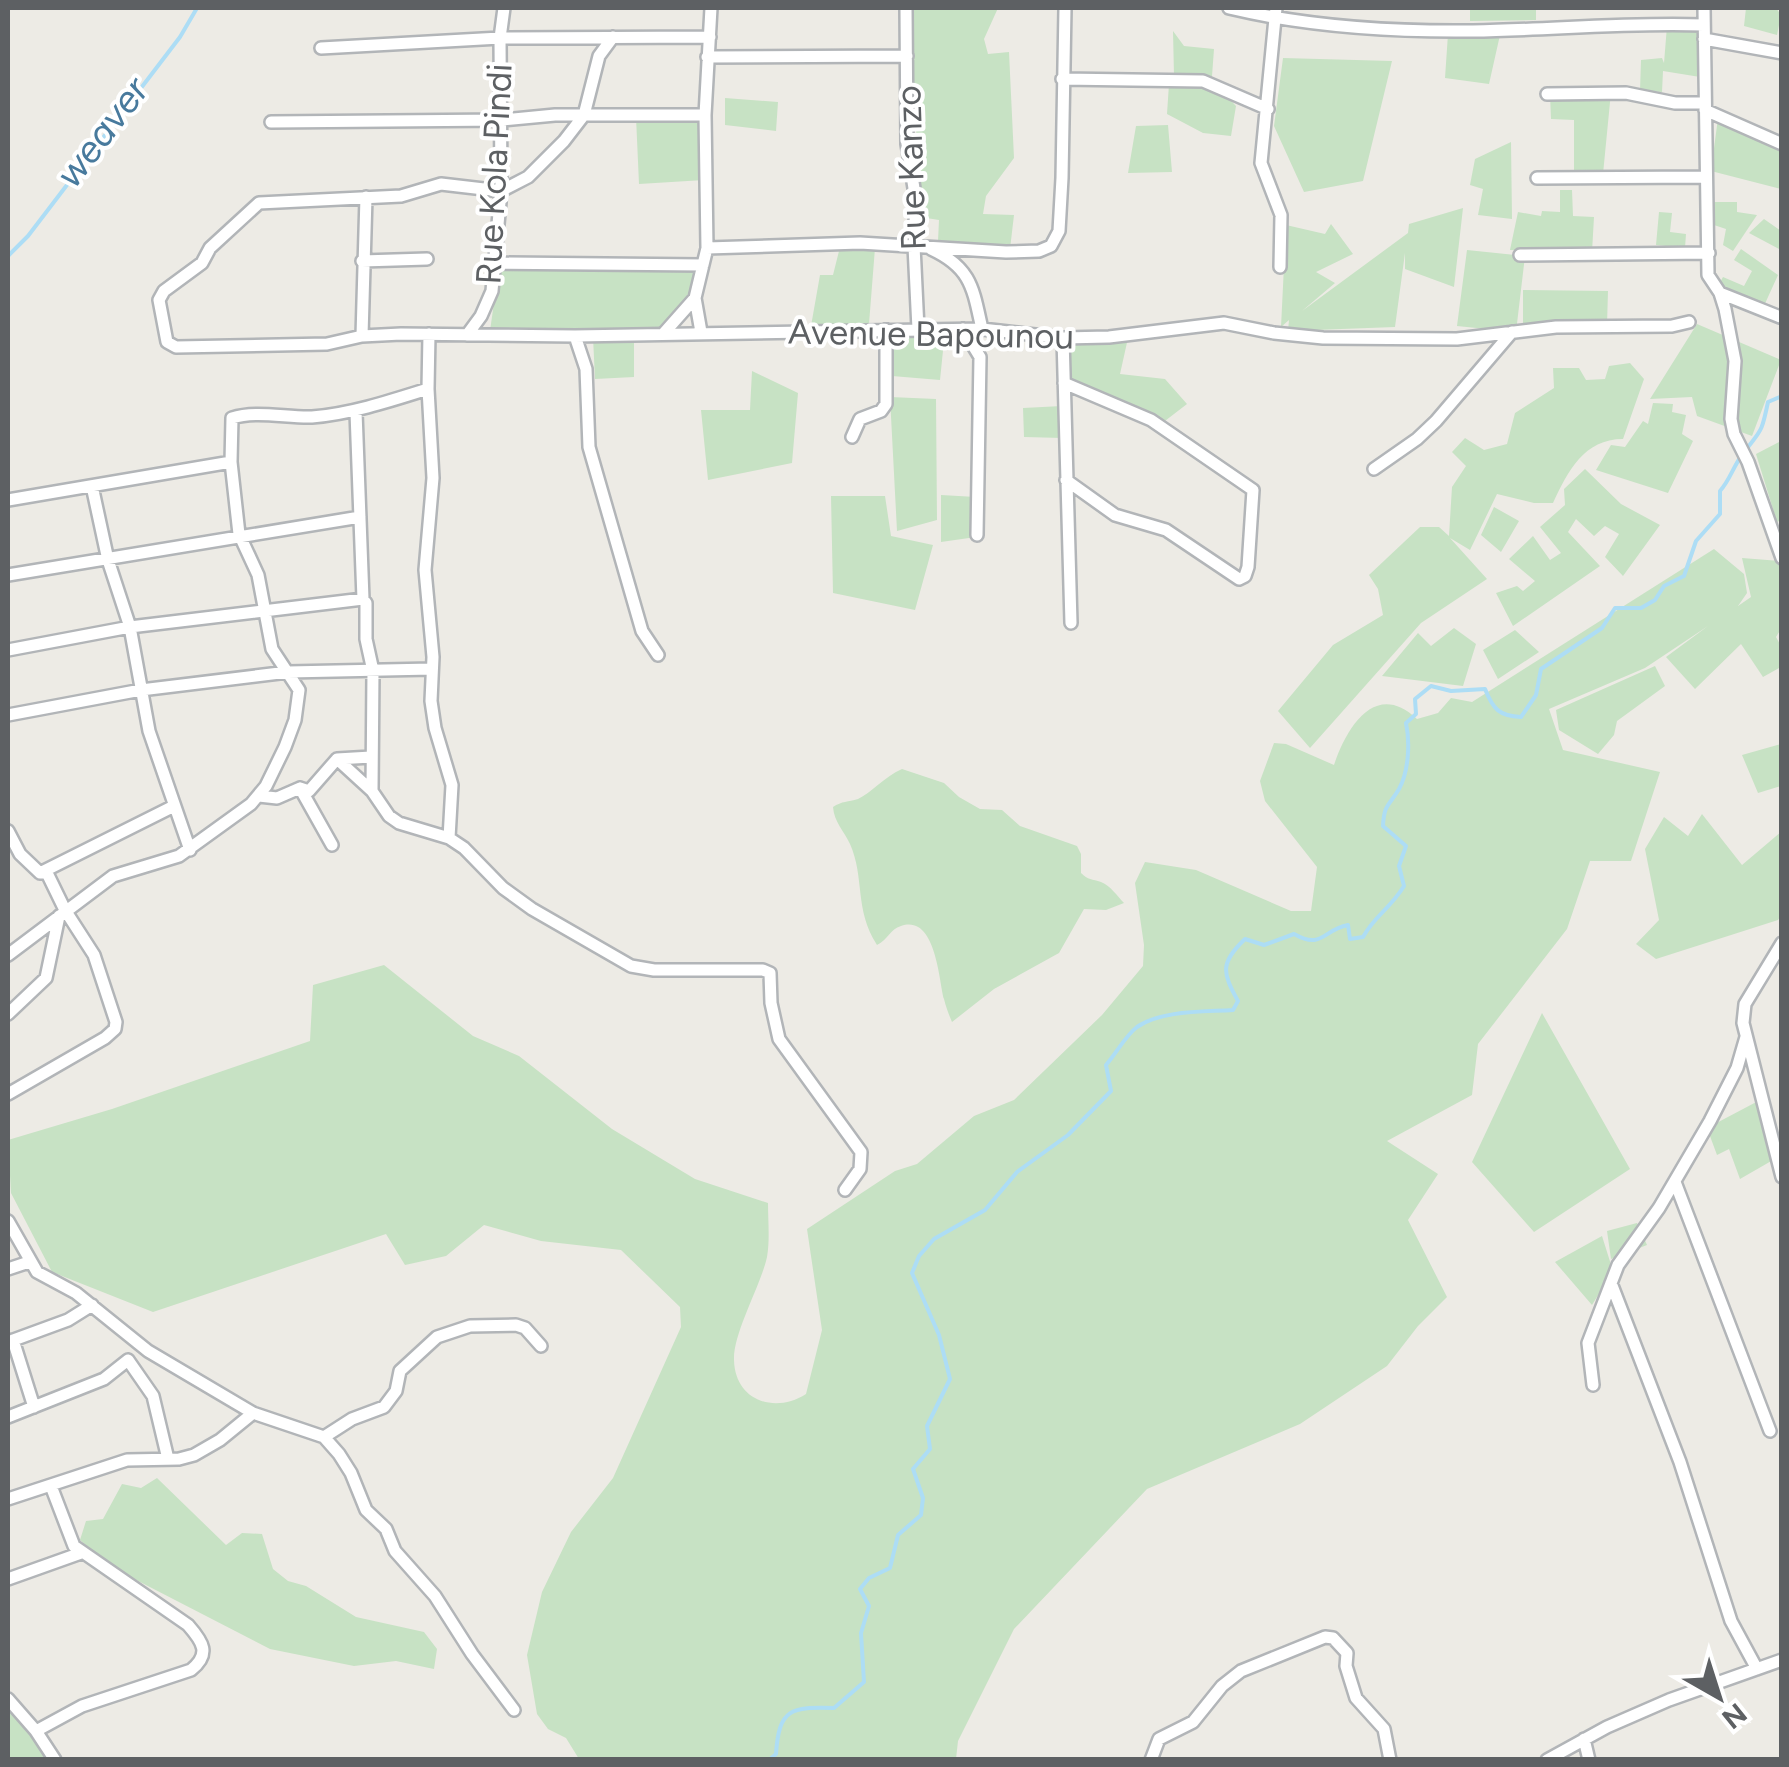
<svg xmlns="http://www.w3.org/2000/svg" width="1789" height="1767" viewBox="0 0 1789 1767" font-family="Figtree,sans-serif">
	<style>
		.green { fill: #c7e2c4 }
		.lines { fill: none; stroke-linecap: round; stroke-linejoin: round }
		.stream { stroke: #adddf5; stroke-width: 4 }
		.minor-casing { stroke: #b2b5b8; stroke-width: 16 }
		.minor { stroke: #fff; stroke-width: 11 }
		.labels { text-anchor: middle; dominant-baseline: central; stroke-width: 8; stroke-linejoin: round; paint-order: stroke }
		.street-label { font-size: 35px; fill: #5d6063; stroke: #fff }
		.water-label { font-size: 38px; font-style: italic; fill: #487a9d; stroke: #fff }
	</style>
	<rect width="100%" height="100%" fill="#edebe5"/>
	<path class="green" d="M917 8H998L984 39 988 54 1009 52 1014 158 986 196 983 214 1014 215 1010 249 938 241 939 220 920 217 911 12Z
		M1470 8H1536V20L1470 21Z
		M1746 8H1776L1781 15 1777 35 1744 26Z
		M1667 26 1702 29 1700 77 1663 71 1662 92 1640 91 1641 60 1662 58 1664 63Z
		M1173 31 1184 46 1214 49 1212 76H1174Z
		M1448 34 1500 35 1489 84 1445 78Z
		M1283 58 1392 61 1363 181 1304 192 1274 126Z
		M1169 84 1220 89 1236 106 1231 136 1203 133 1167 114Z
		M1611 92 1603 174 1574 173V120L1551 119 1550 94Z
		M725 98 778 102 776 131 725 125Z
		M636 117 701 121 704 180 639 184Z
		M1718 118 1781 146V189L1711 171Z
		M1168 125 1172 172 1128 173 1136 126Z
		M1511 142 1512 219 1478 215 1483 189 1470 185 1475 159Z
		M1560 190H1572L1573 216 1594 217 1592 252 1510 250 1518 212 1541 216 1542 211 1560 212Z
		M1713 202H1737V212L1757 215 1733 251 1723 245 1726 229 1714 225Z
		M1463 208 1454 287 1405 269V253L1395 327 1288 331 1289 320 1281 327 1286 225 1325 234 1331 224 1353 254 1316 272 1335 283 1302 311 1408 233 1409 224Z
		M1659 212 1672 213 1670 232 1686 234 1685 248 1656 245Z
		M1764 219 1781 231V250L1749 233Z
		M840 247 875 248 869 324 811 326 820 275H833Z
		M1741 249 1778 275 1763 308 1715 291 1723 277 1744 286 1752 271 1734 260Z
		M1467 250 1525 256 1516 332 1457 326Z
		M499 267 697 268 687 305 662 329 490 331Z
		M1523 290 1608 291 1607 325H1523Z
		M1697 324 1781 360 1752 436 1697 416 1692 397 1650 399Z
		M945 331 940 380 892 376 893 335Z
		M634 336V377L595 379 593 337Z
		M1128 338 1120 374 1165 379 1187 404 1161 424 1067 381 1068 340Z
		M1630 363 1644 379 1623 439C1584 439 1568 471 1553 503H1534L1497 494 1470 550 1450 538 1487 579 1421 623 1310 748 1278 711 1333 645 1383 615 1378 589 1369 575 1420 527H1439L1449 536 1452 487 1466 466 1452 452 1465 438 1484 450 1507 444 1515 413 1554 388 1553 368H1579L1586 380 1605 379 1609 366Z
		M752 371 798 393 792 463 708 480 701 410H750Z
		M890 397 936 399 937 520 897 531Z
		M1653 403 1673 404 1672 412 1686 415 1682 434 1693 441 1668 493 1596 470 1611 445 1625 447 1643 421 1648 424Z
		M1062 406 1063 438 1024 437 1023 408Z
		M1781 441V520L1777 522 1756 454Z
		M1585 469 1621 504 1660 525 1623 576 1605 557 1619 534 1605 526 1594 536 1576 519 1568 532 1600 566 1513 626 1496 593 1517 586 1523 591 1535 581 1509 559 1533 536 1550 560 1561 553 1540 527 1565 505 1564 489Z
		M941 495 976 497V537L941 542Z
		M831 496H885L891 536 933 545 915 610 833 593Z
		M1494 507 1519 521 1501 552 1481 535Z
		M1714 549 1744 574 1747 593 1738 606 1751 597 1742 558 1781 561V629L1776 637 1781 646V667L1763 677 1741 644 1695 689 1666 657 1708 626 1645 668 1549 709 1563 750 1660 772 1631 861H1590L1567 929 1478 1044 1472 1095 1387 1141 1438 1174 1408 1220 1447 1297 1418 1326 1387 1366 1300 1424 1147 1489 1014 1629 958 1741 956 1759H579L566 1738 548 1729 537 1714 527 1655 542 1592 571 1532 613 1478 681 1327 680 1307 621 1250 541 1241 484 1225 446 1256 405 1265 386 1234 153 1312 52 1272 11 1193 8 1140 112 1109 310 1041 313 985 384 965 473 1036 519 1056 612 1129 695 1179 768 1203C768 1220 770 1240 767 1257 761 1285 733 1333 734 1360 735 1401 775 1414 806 1394L822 1330 807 1229 895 1171 917 1164 974 1116 1014 1100 1102 1015 1143 966 1144 945 1135 883 1145 862 1196 870 1291 911H1311L1317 867 1265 801 1260 781 1274 743 1286 744 1334 765C1347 726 1376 680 1417 719L1438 713 1451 698 1472 702Z
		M1454 628 1476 644 1463 686 1382 676 1418 633 1431 646Z
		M1515 630 1539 652 1498 679 1483 650Z
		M1655 666 1665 686 1617 721 1614 735 1598 754 1559 730 1556 710Z
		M1781 744V786L1758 793 1742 755Z
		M902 769 944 783 959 797 980 809 1002 810 1020 826 1077 846 1081 854V873C1088 880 1092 879 1101 882 1111 886 1117 896 1124 903L1106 910 1084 909 1059 953 994 989 952 1022C949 1015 946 1007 944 999 939 981 936 914 901 926 890 929 888 940 877 945 854 909 865 878 850 844 844 831 834 822 833 807 842 801 848 802 858 799 871 793 884 777 902 769Z
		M1702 814 1742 865 1781 832V915L1778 920 1656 959 1636 944 1659 920 1645 849 1664 817 1688 836Z
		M1542 1013 1630 1169 1534 1232 1472 1162Z
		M1762 1099 1773 1160 1740 1179 1729 1149 1717 1155 1707 1128Z
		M1637 1223 1647 1245 1611 1259 1607 1231Z
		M1602 1236 1613 1271 1592 1305 1555 1262Z
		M157 1478 226 1545 242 1533 262 1534 273 1569 288 1581 306 1586 356 1617 424 1632 437 1649 434 1669 396 1661 354 1666 270 1649 111 1567 80 1540 86 1521 103 1519 122 1484 141 1488Z
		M8 1704 35 1735 49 1759H8Z"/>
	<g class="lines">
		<path class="stream" d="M8 256 28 236 180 37 197 8
			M769 1760 776 1754C779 1708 791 1707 834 1708L864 1682 861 1633 869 1606 860 1589 869 1578 890 1568 898 1535 921 1515 923 1498 913 1469 930 1449 927 1426 950 1379 939 1335 912 1273 919 1256 934 1239 985 1210 1017 1172 1068 1135 1111 1091 1106 1065C1116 1054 1125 1036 1137 1027 1162 1010 1204 1012 1233 1010L1238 1001C1222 972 1220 963 1245 939L1264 945 1294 934C1323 950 1322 930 1348 925L1350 939 1363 937C1375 915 1390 909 1404 886L1399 866 1406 846 1383 826C1384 804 1389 806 1399 789 1409 771 1410 742 1406 723L1416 714 1415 699 1431 686 1451 691 1485 689C1493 709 1499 716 1521 717L1536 695 1541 669 1602 628 1615 608H1641L1655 600 1664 586 1684 576 1696 541 1720 514V491C1730 480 1733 467 1742 455 1761 429 1761 436 1768 402L1782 396"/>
		<g class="minor-casing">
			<path id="minor" d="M906 8 907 144 916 201 914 246 918 329
				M1229 8C1309 27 1391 32 1473 31 1550 30 1626 22 1704 25
				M1276 8 1261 163 1281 215 1280 267
				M1704 8 1708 275 1720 293 1725 309 1735 361 1731 419 1734 434 1748 462 1782 558
				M613 37 599 56 584 115 564 141 528 177 501 191 441 184 401 196 259 203 210 248 202 263 164 291 159 300 167 342 176 347 327 344 362 336 401 334 575 336 982 329 1063 338 1109 337 1224 323 1274 333 1323 338 1457 339 1556 327 1672 326 1689 322
				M1704 39 1782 53
				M321 48 500 38 710 37
				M707 57 907 56
				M1062 79 1203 81 1268 109
				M1547 94 1626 93 1675 103H1705
				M1705 110 1782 144
				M271 122 503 120 555 115H705
				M1537 178 1704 177
				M707 248 860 243 1006 252 1039 251 1051 246 1059 231 1062 178 1065 8
				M931 249C972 268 973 289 982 329
				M1520 255 1709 253
				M362 261 427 259
				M495 263 703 265
				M1720 293 1780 317
				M695 298 701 332
				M963 329 980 357 977 535
				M664 333 695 298 707 248 705 115 711 8
				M429 334 428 389 433 478 425 570 433 657 431 701 435 728 452 785 449 838 464 848 503 888 532 909 631 966 654 970H763L770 973 771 1003 779 1039 861 1152 860 1169 845 1190
				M467 335 481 316 492 291 501 191 500 38 504 8
				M362 336 366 197
				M575 336 586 369 589 447 642 631 658 655
				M1063 338 1071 623
				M1064 383 1151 420 1253 490 1248 567 1245 576 1239 579 1166 530 1115 515 1066 480
				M356 412 363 599
				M852 437 860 419 881 411 886 404V330
				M1374 469 1417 439 1436 421 1512 332
				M92 486 108 560 130 627 149 731 190 850
				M8 500 231 462
				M8 575 360 517
				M8 650 130 627 363 599 366 603V639L373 671 372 791 389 816 399 823 449 838
				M8 715 141 690 288 672 432 669
				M337 759 372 791
				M300 788 332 845
				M259 796 277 798 300 788 309 791 337 759 371 757
				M8 831 20 854 40 873H47L65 910 94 955 116 1022 115 1029 105 1038 8 1094
				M40 873 174 806
				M1782 943 1745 1004 1743 1023 1782 1177
				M8 955 113 876 179 856 251 804 266 786 285 747 295 720 299 690 272 649 258 575 239 534 231 462 232 418C256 410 287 418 312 417 350 414 390 401 428 389
				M8 1014 46 978 59 916
				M1675 1182 1770 1431
				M8 1221 37 1272 76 1293 148 1351 253 1413 324 1437 339 1454 351 1473 366 1510 386 1529 395 1551 435 1596 472 1654 514 1710
				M8 1269 29 1262
				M1611 1283 1680 1462 1731 1621 1757 1669
				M13 1340 34 1407
				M8 1342 68 1320 92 1305
				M1593 1385 1588 1343 1618 1265 1659 1208 1710 1121 1737 1068 1746 1037
				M8 1417 104 1379 128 1360 153 1396 168 1459
				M324 1437 352 1419 384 1407 396 1391 400 1371 437 1337 470 1326 516 1325 525 1328 541 1346
				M8 1499 127 1460 179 1459 194 1455 220 1440 253 1413
				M8 1579 81 1553
				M8 1699 36 1731 55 1760
				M36 1731 82 1706 191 1670C211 1654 203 1642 188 1625L74 1546 51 1486
				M1584 1739 1589 1760
				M1151 1760 1159 1739 1193 1722 1222 1686 1241 1671 1325 1637 1333 1638 1347 1653 1346 1666 1356 1698 1384 1729 1390 1760
				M1547 1760 1607 1727 1669 1700 1782 1660"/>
		</g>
		<use href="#minor" class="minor"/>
	</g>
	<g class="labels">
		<g class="street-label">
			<text transform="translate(911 168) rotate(-92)">Rue Kanzo</text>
			<text transform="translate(494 174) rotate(-87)">Rue Kola Pindi</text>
			<text transform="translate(931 334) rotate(1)">Avenue Bapounou</text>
		</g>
		<g class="water-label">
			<text transform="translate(102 132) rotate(-53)">weaver</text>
		</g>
	</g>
	<rect width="1789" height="1767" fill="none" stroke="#5d6063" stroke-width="20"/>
	<g transform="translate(1719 1697) rotate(141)" stroke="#ffffff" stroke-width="8" paint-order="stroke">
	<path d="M0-8L18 38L0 25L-18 38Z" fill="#5d6063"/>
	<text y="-15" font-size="28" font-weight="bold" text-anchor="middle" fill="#5d6063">N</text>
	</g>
</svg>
